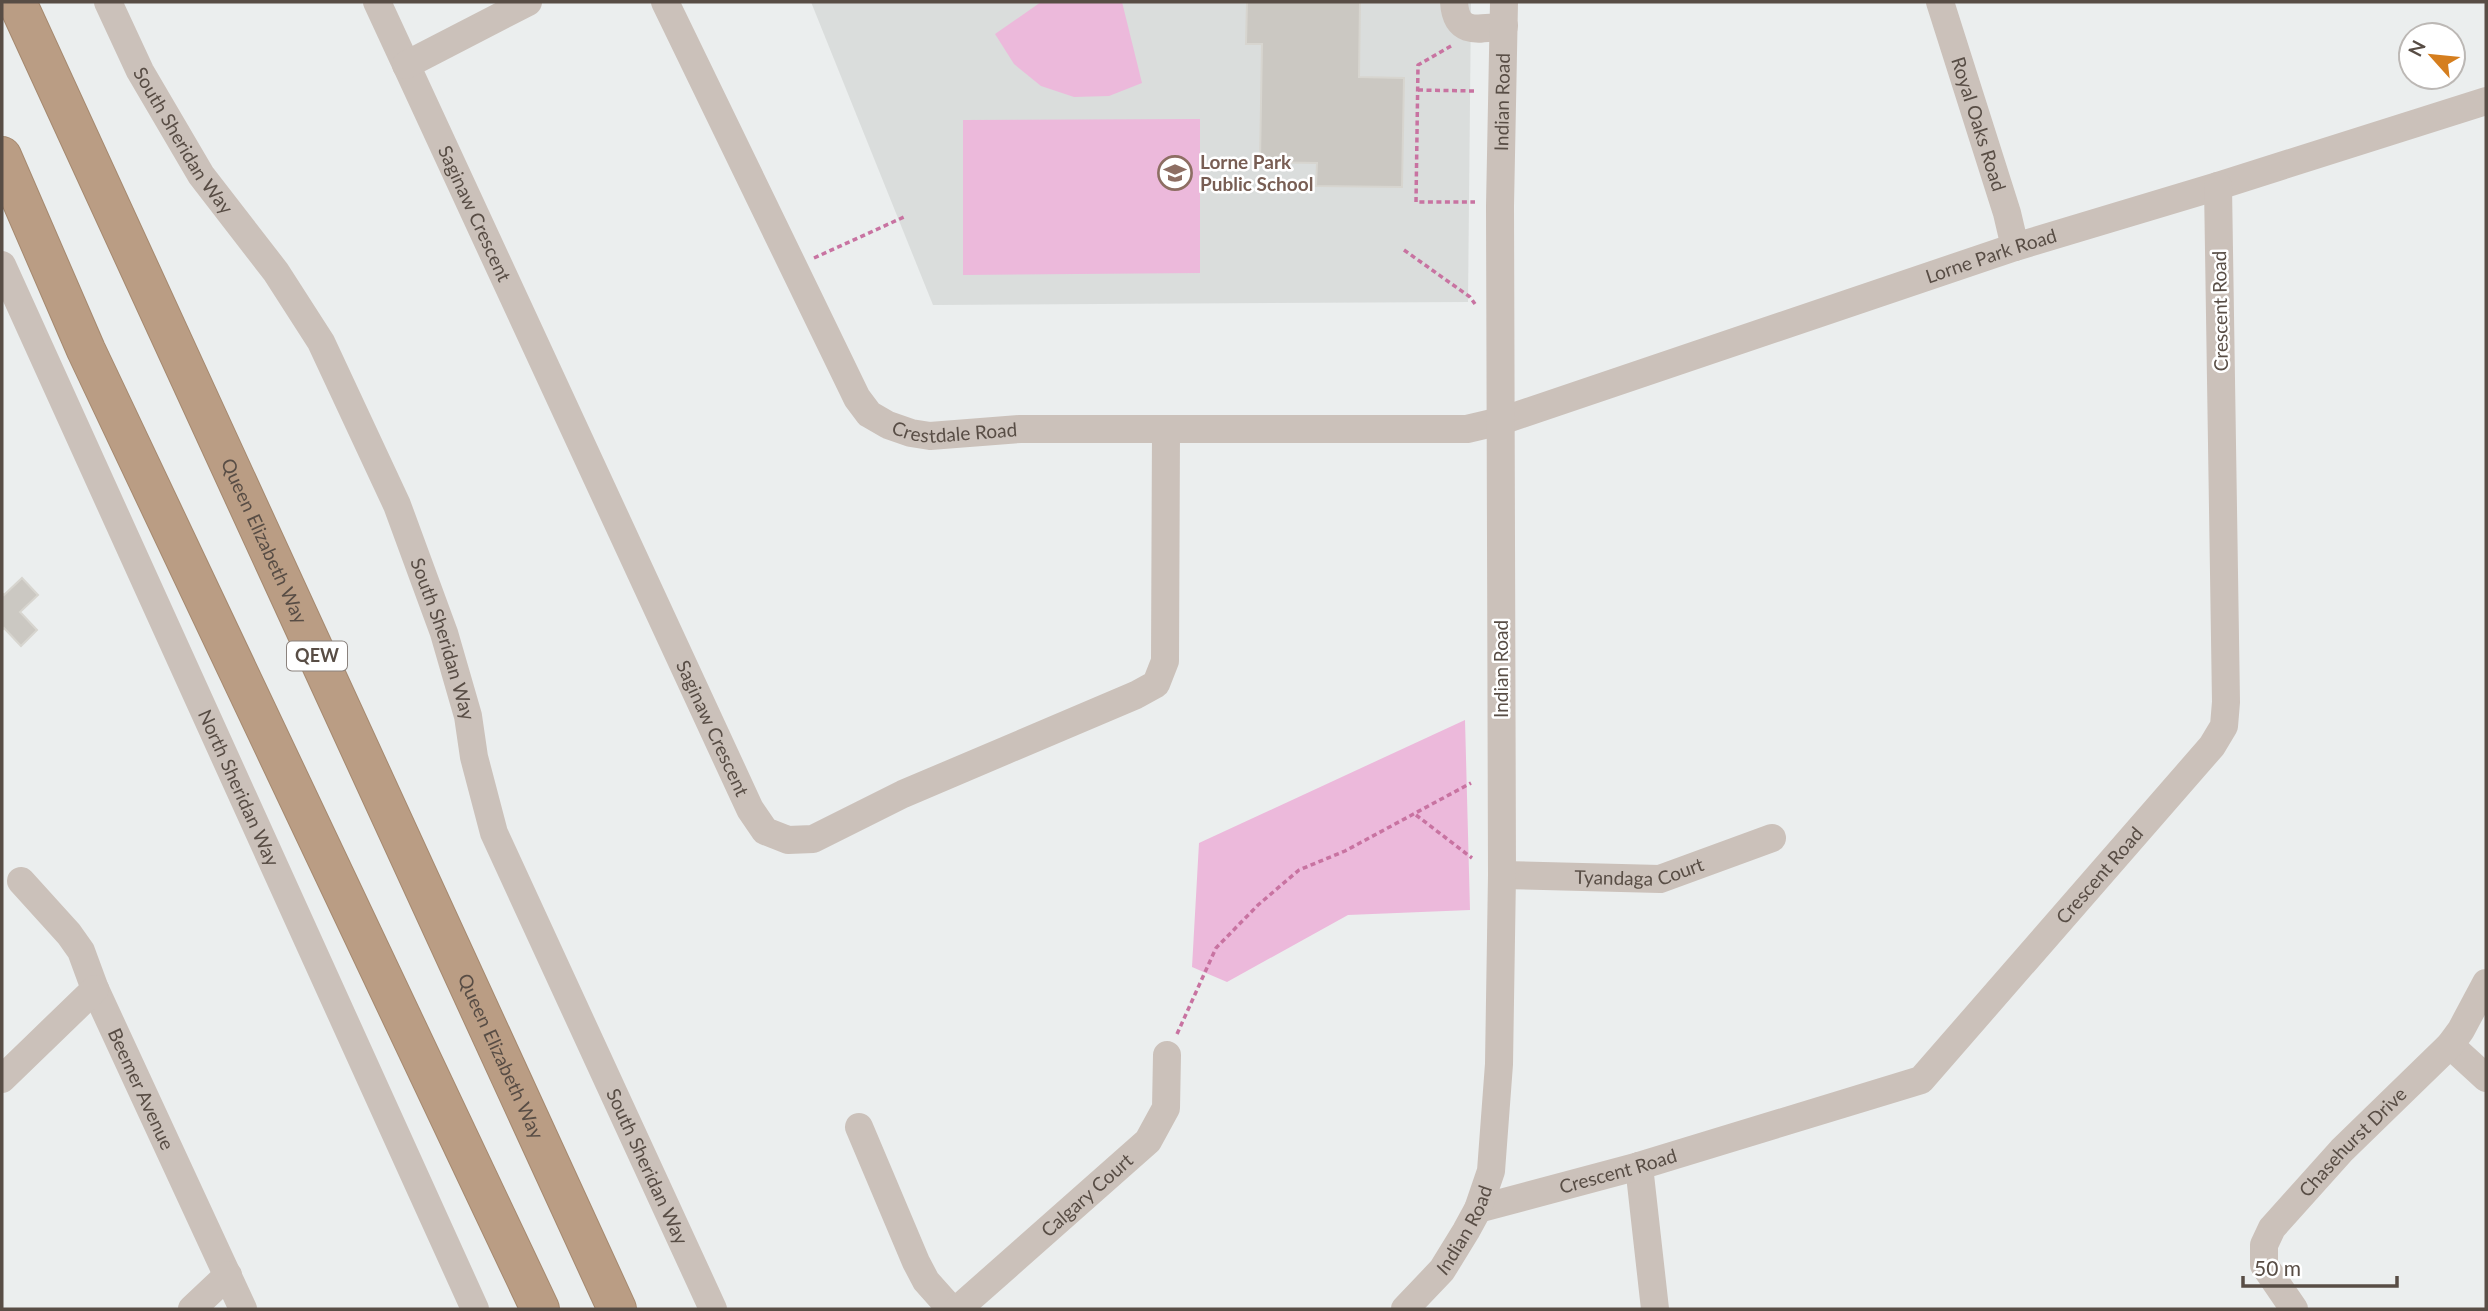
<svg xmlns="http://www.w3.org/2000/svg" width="2488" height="1311" viewBox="0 0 2488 1311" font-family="Lato,sans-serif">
<rect width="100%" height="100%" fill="#ebeeee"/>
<polygon fill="#dadddc" points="811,2 1471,2 1468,302 933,305"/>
<g fill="#ecb9db">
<polygon points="1041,2 1122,2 1142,83 1109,96 1074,97 1041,86 1014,64 995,34"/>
<polygon points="1200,119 1200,273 963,275 963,120"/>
<polygon points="1465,720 1470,910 1348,915 1227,982 1192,967 1199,843"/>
</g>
<g fill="#cbc8c2" stroke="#d7d5cf" stroke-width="2">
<polygon points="1247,2 1360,2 1359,77 1404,78 1402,187 1316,186 1317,163 1260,162 1262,44 1246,44"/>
<polygon points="22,578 38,595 20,612 37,630 21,646 4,628 2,630 2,593 4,595"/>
</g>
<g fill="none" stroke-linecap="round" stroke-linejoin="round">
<g stroke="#a5896f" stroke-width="40">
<g id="highway">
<path id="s12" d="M17,2L617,1309"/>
<polyline points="2,156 86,350 540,1309"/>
</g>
</g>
<g stroke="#c873a1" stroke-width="3.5" stroke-dasharray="5 3.5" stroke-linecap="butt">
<polyline points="1451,46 1418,65 1416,202 1475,202"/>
<polyline points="1418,90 1475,91"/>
<polyline points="1404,250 1470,297 1475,304"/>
<polyline points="814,258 904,217"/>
<polyline points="1416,815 1472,858"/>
<polyline points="1177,1034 1216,948 1258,905 1299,870 1345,851 1471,783"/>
</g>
<g stroke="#cbc1ba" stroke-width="28">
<path id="s1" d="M108,2L140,71L201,175L276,272L321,342L397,505L444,633L468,716L474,757L494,833L713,1309"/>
<path id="s2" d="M377,2L750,809L765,831L788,840L813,839L903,794L1136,695L1156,684L1165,661L1166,430"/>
<path id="s3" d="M665,2L857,398L869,414L888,425L911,433L930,436L1020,429H1467L1501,421L2015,247L2218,186L2486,101"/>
<path d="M1454,2C1456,36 1479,29 1504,26"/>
<path id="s4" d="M1940,2L2007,213L2015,247"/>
<polyline points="406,65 528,2"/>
<path id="s5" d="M2,265L475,1309"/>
<path id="s6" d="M1502,875L1660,879L1772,838"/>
<path id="s7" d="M21,881L69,934L81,951L95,989L243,1309"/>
<polyline points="2450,1045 2486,1078"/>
<polyline points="2,1079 95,989"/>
<polyline points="859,1127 916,1262 926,1281 951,1309"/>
<polyline points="1639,1166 1655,1309"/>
<path id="s8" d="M1478,1209L1639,1166L1921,1080L2212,746L2224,726L2226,702L2218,186"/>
<polyline points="192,1309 228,1275"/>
<path id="s9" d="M958,1309L1148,1141L1166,1108L1167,1055"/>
<path id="s10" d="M1405,1309L1442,1270L1466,1231L1478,1209L1491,1171L1499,1064L1502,875L1500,206L1504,2"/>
<path id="s11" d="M2294,1309L2264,1265V1245L2272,1228L2342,1150L2450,1045L2461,1030L2486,983"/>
</g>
<use href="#highway" stroke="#ba9d84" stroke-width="38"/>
</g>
<defs>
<g id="school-ring" transform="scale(1.75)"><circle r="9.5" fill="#fff" stroke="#8d6e63" stroke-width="1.5"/><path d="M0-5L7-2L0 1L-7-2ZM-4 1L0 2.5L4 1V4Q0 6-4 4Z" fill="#8d6e63"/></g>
</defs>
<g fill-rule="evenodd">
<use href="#school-ring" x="1175" y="173"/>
</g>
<g text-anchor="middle" stroke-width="5" stroke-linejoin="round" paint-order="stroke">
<rect fill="#fff" stroke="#8a827d" stroke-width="2" x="287" y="641.5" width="60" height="29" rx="5"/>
<g font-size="18" font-weight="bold" fill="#584d45">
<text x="317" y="662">QEW</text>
</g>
<g font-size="19" fill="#584d45" stroke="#fff">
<text dy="7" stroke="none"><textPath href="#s10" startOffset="1234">Indian Road</textPath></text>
<text dy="7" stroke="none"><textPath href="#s4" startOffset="128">Royal Oaks Road</textPath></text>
<text dy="7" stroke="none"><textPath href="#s1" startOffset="158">South Sheridan Way</textPath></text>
<text dy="7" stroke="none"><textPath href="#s2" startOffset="233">Saginaw Crescent</textPath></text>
<text dy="7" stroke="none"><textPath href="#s3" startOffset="1615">Lorne Park Road</textPath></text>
<text transform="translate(2220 311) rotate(-91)" y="7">Crescent Road</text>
<text dy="7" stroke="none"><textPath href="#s3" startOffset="550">Crestdale Road</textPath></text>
<text dy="7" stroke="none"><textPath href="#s12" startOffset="593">Queen Elizabeth Way</textPath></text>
<text dy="7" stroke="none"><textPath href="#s1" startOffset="724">South Sheridan Way</textPath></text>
<text transform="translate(1501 669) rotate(-90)" y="7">Indian Road</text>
<text dy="7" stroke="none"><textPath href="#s2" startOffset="800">Saginaw Crescent</textPath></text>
<text dy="7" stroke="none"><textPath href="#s5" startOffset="574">North Sheridan Way</textPath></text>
<text dy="7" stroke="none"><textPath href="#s6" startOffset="138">Tyandaga Court</textPath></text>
<text dy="7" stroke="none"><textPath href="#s8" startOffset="733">Crescent Road</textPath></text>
<text dy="7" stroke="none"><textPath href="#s12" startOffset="1160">Queen Elizabeth Way</textPath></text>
<text dy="7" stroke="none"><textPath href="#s7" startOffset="243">Beemer Avenue</textPath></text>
<text dy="7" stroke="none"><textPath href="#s11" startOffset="210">Chasehurst Drive</textPath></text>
<text dy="7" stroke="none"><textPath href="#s1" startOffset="1292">South Sheridan Way</textPath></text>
<text dy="7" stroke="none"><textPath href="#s8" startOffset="145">Crescent Road</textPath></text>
<text dy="7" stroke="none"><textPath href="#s9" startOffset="172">Calgary Court</textPath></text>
<text dy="7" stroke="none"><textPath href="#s10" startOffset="100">Indian Road</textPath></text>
</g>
<g font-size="19" font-weight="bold" fill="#785e54" stroke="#fff" text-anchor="start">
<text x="1200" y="169">Lorne Park<tspan x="1200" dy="22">Public School</tspan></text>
</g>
</g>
<rect width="2488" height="1311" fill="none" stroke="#584d45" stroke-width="7"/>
<g transform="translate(2432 56) rotate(297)"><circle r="33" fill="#ffffff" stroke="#bcb8b5" stroke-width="2"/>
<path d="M0-5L12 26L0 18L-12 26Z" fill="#d57e1e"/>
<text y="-10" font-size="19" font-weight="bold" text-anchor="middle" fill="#584d45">N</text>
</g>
<path d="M2243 1276v10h154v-10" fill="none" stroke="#584d45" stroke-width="3.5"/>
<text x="2254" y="1276" font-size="21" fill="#584d45" stroke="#ffffff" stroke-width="5" paint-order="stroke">50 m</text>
</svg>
